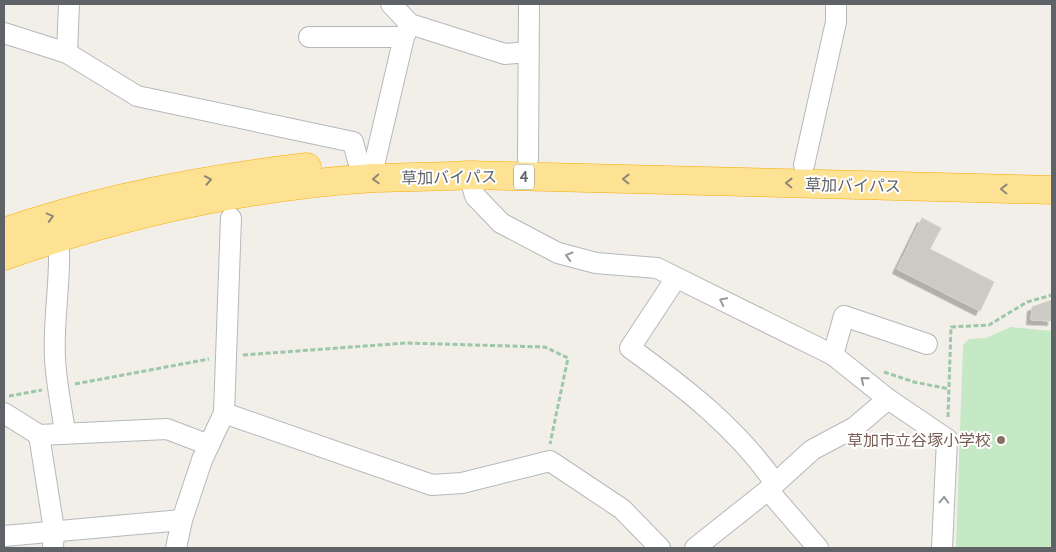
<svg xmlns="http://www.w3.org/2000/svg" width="1056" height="552" viewBox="0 0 1056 552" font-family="'PT Sans','Noto Sans JP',sans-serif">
<defs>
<filter id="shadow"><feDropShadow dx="-4.5" dy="4.5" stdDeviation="0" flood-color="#0004"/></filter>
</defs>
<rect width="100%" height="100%" fill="#f1efe8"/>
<polygon fill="#c5e8c5" points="1011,327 1052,331 1052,548 956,548 963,345 969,339 986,338"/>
<g fill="#cccac5" stroke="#d6d1c6" filter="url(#shadow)">
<polygon points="922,218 941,228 930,249 994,282 980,311 897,269"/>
<polygon points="1052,300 1052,321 1031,320 1032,307"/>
</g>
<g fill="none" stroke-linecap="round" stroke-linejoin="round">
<g stroke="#b5b8bc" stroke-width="22">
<g id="minor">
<polyline points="391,4 410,24 505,54 528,52"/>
<polyline points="4,33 67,53 137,96 353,142 358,161"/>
<polyline points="309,37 404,37"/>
<polyline points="67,53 69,4"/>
<polyline points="528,159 529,4"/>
<polyline points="375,161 404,37 410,24"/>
<polyline points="804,165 836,22 836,4"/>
<polyline points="469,175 475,196 501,223 558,253 596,263 657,268 833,355 888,399 947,439 942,548"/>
<path d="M59,251C60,286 53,322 55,358C56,383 62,409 65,433"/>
<path d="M676,278L630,348C684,387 737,428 775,483"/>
<polyline points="833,355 844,316 927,344"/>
<polyline points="4,413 39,435 167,429 209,445"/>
<polyline points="224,413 432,485 462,483 550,461 622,509 660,548"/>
<polyline points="39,435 54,530 53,548"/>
<polyline points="768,490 818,548"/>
<polyline points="4,536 182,520"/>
<polyline points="176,548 182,520 202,460 224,413 231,218"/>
<polyline points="695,548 768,490 812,450 855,427 888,399"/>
</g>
</g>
<g stroke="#f9ab00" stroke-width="29">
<g id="highway">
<path d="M4,232C102,198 204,179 307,167"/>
<path d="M4,256C123,214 248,186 374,178C405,177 437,177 469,175L1052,190"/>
</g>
</g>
<g stroke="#9cc7a9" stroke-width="3" stroke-dasharray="5 2.5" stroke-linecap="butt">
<polyline points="243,355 406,343 545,347 568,358 550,444"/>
<polyline points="884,372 914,382 949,389"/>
<polyline points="75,384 209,359"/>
<polyline points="9,396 42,390"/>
<polyline points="948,417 951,327 989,325 1027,302 1052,295"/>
</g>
<use href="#minor" stroke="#fff" stroke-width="20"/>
<use href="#highway" stroke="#fde293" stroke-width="28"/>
</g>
<defs><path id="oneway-chevron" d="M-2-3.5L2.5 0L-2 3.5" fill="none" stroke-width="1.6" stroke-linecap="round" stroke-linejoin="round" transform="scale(1.25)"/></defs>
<g stroke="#8e8975">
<use href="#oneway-chevron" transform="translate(376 179) rotate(177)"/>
<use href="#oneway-chevron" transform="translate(626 179) rotate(-179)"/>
<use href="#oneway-chevron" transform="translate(208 180) rotate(-11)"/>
<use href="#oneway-chevron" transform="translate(789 183) rotate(-179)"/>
<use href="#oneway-chevron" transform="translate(1004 189) rotate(-179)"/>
<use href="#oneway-chevron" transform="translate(50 217) rotate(-15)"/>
</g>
<g stroke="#979a9d">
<use href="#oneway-chevron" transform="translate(569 256) rotate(-164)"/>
<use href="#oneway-chevron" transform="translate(723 301) rotate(-153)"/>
<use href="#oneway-chevron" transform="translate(864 380) rotate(-141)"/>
<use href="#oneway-chevron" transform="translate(944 500) rotate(-88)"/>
</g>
<circle fill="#8d6e63" stroke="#fff" stroke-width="2" cx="1001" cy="440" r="5"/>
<g text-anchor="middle" stroke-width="4" stroke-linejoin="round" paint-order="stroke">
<rect fill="#fff" stroke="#8f9295" stroke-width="1" x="514" y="164.5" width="20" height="25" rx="4"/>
<g font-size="15" font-weight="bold" fill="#5f6368">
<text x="524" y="182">4</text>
</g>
<g font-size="16" fill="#5f6368" stroke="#fff">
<text transform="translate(449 177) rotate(-1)" y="6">草加バイパス</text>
<text transform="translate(853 185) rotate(1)" y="6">草加バイパス</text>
</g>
<g font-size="16" fill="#785e54" stroke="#fff" text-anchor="end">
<text x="991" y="446">草加市立谷塚小学校</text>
</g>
</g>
<rect width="1056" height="552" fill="none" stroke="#5f6368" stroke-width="10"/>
</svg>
